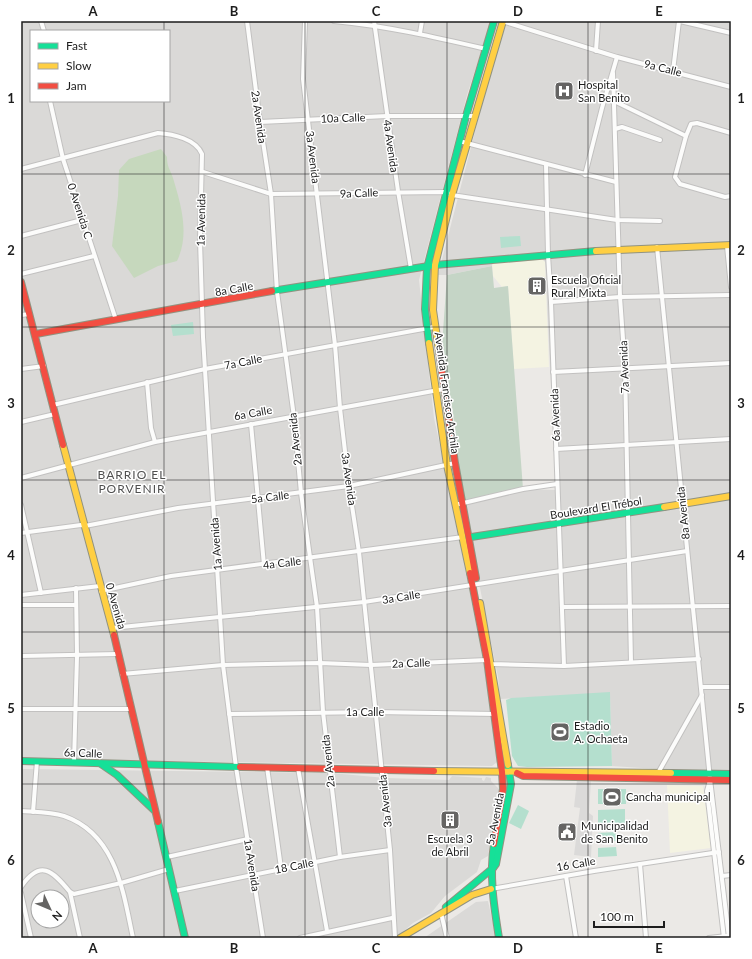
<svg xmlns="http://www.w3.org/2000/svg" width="752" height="959" viewBox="0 0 752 959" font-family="Lato,sans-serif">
<rect width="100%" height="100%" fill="#ebe9e6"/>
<g fill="#dad9d7" fill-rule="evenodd">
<path d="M21,21H491L467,95L419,280L434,418L453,505L491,703L497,762L492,766L21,759ZM31,31H169V101H31Z"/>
<polygon points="508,21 731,21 731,772 703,772 612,766 610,693 500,699 498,677 463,504 523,489 556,490 545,262 540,258 493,263 492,266 447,275 438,275 495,54"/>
<path d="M21,769L331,773L386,778L449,780L452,776L482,778V780L484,781L486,777L491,778V781L499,789L488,856L481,860L477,872L445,896L431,913L413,923L396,938H21ZM38,897H62V921H38Z"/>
<polygon points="488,901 496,938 424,938 476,902"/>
</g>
<g fill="#f4f3e2">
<polygon points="541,258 545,262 549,367 514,369 508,286 502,287 493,276 492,266 493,263"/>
<polygon points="667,785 703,786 711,848 670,853"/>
</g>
<path fill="#c6d8bd" d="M161,149L167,157C167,167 170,169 173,178C181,205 190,234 177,261L158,266L134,278L112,246L118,196L119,170L129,159Z"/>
<polygon fill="#c5d5c6" points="492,266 494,288 508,286 523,489 463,504 454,419 442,346 447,275"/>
<g fill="#b4dfce">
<polygon points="520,236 521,246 501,248 500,237"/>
<polygon points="193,322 194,334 173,336 171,325"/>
<polygon points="610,692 612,766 527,767 518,766 512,756 506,700 511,698"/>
<rect x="598" y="789" width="28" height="15"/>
<polygon points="518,805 529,811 521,829 509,823"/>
<polygon points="625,809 625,823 598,823 598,810"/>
<polygon points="616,832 616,841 598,842 598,833"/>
<polygon points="616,847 617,856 598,857 598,848"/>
</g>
<polygon fill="#dbdad9" points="577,780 591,780 589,813 593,816 591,857 574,855 580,808 574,807"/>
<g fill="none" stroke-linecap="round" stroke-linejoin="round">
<g stroke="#c2c1c0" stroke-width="6">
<g id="street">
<polyline points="41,21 44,31"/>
<polyline points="247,21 260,122 271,194 277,292 294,417 301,493 317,607 323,712 340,857"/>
<polyline points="305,21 303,79 335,345 340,408 349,486 359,552 390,850 395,938"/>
<path d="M334,21C386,26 435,37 486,49"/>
<polyline points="374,21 398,191 411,269"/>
<polyline points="502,21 617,57 731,87"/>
<polyline points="680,21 731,33"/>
<polyline points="420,33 422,21"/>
<polyline points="596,51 598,21"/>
<polyline points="673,71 679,21"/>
<polyline points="613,73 620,297 625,367 631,662"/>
<polyline points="50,101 63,159 116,320"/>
<polyline points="614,101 686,136"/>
<polyline points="260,122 387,116 475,116"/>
<polyline points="615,129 622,127 660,140"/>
<polyline points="731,133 697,123 691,124 686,136 675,177 680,184 725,197 731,196"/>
<polyline points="459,141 616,182"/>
<polyline points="546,164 548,255 551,302 564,666"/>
<path d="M21,169L158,133C173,134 196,139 202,154L200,240L203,337L223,665L236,767L263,938"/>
<polyline points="203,172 271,194 446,192 452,195 617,220 660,221"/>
<polyline points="585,175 602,108 617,57"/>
<polyline points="21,236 82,220"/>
<polyline points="727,246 731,287"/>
<polyline points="657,247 710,779 729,938"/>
<polyline points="21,274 94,256"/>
<polyline points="551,302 620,297 731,295"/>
<polyline points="21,315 30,314"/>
<polyline points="21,369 44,366"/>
<polyline points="553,372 731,363"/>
<polyline points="147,382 151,428 155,442"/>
<polyline points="53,405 205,369 434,327"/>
<polyline points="21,422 55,414"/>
<polyline points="251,424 264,565"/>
<polyline points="556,449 731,439"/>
<polyline points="21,478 155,442 444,389"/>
<polyline points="21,505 41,593"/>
<polyline points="455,505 523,489 557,484"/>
<polyline points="21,533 81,525 85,526 178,508 349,486 455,463"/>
<polyline points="101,591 171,576 463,537"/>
<polyline points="21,595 100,586"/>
<polyline points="21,605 76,605"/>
<polyline points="562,607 731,606"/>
<polyline points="112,628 364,602 687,551"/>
<polyline points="21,656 118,654"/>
<polyline points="122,674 223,665 320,663 371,665 487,660 491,664 564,666 699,659"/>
<polyline points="702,687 731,687"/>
<polyline points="21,709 130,709"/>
<polyline points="229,714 375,712 496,714"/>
<polyline points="74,762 77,656 76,588"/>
<polyline points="267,767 281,868"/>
<polyline points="298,768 327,931"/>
<polyline points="658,773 702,695"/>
<polyline points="710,780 707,791 724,938"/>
<path d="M21,811C34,812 51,812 64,816C116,834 123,891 133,938"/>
<polyline points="33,812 37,761"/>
<polyline points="167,857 248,839"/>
<polyline points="640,864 646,938"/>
<polyline points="566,876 576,938"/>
<polyline points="722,876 731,875"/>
<path d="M21,887C40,859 52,870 70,892L74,894L121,883L169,869"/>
<polyline points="491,889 594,871 719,852"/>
<polyline points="175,891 340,857 390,850"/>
<polyline points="70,892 80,938"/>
<polyline points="21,893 31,938"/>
<polyline points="441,913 447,938"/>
<polyline points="300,938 392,918"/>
<polyline points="709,938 727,936"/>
</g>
</g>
<g stroke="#919380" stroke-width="8">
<g id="fast">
<polyline points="272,291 435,265 596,251"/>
<polyline points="429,343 425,309 427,268 466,116 494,21"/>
<polyline points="465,538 664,507"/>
<polyline points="21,761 240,767"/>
<polyline points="101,764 117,775 154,810"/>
<polyline points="671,773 731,774"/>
<polyline points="158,822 185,938"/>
<path d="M494,844C489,875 494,907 499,938"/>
<polyline points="493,868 496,864 511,784 508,765"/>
<polyline points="446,907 493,868"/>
</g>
</g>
<g stroke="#919380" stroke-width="8">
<g id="slow">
<polyline points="596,251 731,245"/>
<polyline points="429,343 447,465 470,573"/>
<polyline points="439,351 433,310 435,265 452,195 503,21"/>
<polyline points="63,445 114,635"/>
<polyline points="664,507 731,496"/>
<polyline points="480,603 508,765"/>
<polyline points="434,771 671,773"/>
<polyline points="400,938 472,895 491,889"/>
</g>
</g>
<g stroke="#919380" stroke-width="8">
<g id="jam">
<polyline points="21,282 63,445"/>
<polyline points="36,334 272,291"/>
<polyline points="439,351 455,463 476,578"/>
<polyline points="470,573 487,660 502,772 503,789 494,844"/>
<polyline points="114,635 158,822"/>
<polyline points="240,767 434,771"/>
<polyline points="517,773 523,776 731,780"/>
</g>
</g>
<use href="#street" stroke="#fcfcfb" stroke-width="4"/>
<use href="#fast" stroke="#16e098" stroke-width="6"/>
<use href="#slow" stroke="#ffcf43" stroke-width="6"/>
<use href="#jam" stroke="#f24e42" stroke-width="6"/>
</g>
<path fill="none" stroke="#1d1d1d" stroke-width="1" stroke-opacity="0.55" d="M164,21V31M305,21V938M447,21V938M588,21V938M164,101V938M21,174H731M21,327H731M21,480H731M21,632H731M21,784H731"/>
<defs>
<g id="hospital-square" transform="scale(1)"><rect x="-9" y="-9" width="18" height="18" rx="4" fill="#656463" stroke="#fff"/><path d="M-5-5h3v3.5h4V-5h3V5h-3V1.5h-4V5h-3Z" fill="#fff"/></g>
<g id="building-square" transform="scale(1)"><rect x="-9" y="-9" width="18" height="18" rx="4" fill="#656463" stroke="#fff"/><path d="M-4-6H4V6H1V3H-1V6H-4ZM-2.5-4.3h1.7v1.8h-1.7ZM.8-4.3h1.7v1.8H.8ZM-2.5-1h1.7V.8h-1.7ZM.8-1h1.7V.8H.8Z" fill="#fff"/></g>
<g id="stadium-square" transform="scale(1)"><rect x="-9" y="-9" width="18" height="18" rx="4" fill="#656463" stroke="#fff"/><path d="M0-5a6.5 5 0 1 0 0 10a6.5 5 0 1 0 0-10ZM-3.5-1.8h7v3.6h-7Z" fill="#fff"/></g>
<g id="civic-square" transform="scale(1)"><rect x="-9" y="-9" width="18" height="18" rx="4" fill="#656463" stroke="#fff"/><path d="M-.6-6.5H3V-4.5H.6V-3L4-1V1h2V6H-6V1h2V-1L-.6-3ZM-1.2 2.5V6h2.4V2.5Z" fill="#fff"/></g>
</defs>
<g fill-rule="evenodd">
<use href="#hospital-square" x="564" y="91"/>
<use href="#building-square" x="537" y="286"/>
<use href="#stadium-square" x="560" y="732"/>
<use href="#stadium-square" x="612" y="797"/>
<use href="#building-square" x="450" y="820"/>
<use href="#civic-square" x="567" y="832"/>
</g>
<g text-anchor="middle" stroke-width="3" stroke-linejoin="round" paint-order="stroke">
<g font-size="11" fill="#1d1d1d" stroke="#fff">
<text transform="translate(663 68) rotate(14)" y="4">9a Calle</text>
<text transform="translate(259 117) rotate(82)" y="4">2a Avenida</text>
<text transform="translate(343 118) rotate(-2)" y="4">10a Calle</text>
<text transform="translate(391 146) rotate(82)" y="4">4a Avenida</text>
<text transform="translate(313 157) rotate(83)" y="4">3a Avenida</text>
<text transform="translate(359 193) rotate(-2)" y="4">9a Calle</text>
<text transform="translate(80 211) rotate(72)" y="4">0 Avenida C</text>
<text transform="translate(201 220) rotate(-89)" y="4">1a Avenida</text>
<text transform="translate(234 289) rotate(-10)" y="4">8a Calle</text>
<text transform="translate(243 362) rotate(-11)" y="4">7a Calle</text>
<text transform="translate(624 367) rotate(-92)" y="4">7a Avenida</text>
<text transform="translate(447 393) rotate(82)" y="4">Avenida Francisco Archila</text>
<text transform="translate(253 413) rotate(-10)" y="4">6a Calle</text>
<text transform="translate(555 415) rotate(-92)" y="4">6a Avenida</text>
<text transform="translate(295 439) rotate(-96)" y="4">2a Avenida</text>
<text transform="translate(349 479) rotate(82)" y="4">3a Avenida</text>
<text transform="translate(270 497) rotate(-7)" y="4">5a Calle</text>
<text transform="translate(596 508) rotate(-9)" y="4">Boulevard El Trébol</text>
<text transform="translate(683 513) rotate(-96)" y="4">8a Avenida</text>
<text transform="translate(216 544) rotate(-94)" y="4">1a Avenida</text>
<text transform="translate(282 563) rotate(-7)" y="4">4a Calle</text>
<text transform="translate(401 597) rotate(-9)" y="4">3a Calle</text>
<text transform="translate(116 606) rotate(74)" y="4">0 Avenida</text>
<text transform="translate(411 663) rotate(-2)" y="4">2a Calle</text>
<text x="365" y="716">1a Calle</text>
<text transform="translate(83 753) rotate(2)" y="4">6a Calle</text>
<text transform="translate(328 761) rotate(-96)" y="4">2a Avenida</text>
<text transform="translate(385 801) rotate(-96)" y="4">3a Avenida</text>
<text transform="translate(495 819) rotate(-79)" y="4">5a Avenida</text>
<text transform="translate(576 864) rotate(-10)" y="4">16 Calle</text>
<text transform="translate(252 865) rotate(81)" y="4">1a Avenida</text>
<text transform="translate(294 866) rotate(-11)" y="4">18 Calle</text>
</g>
<g font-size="11" fill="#1d1d1d" stroke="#fff" text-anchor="start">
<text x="578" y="89">Hospital<tspan x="578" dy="13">San Benito</tspan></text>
<text x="551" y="284">Escuela Oficial<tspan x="551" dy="13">Rural Mixta</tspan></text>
<text x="574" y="730">Estadio<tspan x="574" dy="13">A. Ochaeta</tspan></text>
<text x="626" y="801">Cancha municipal</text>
<text x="581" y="830">Municipalidad<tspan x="581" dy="13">de San Benito</tspan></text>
<text x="450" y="843" text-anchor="middle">Escuela 3<tspan x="450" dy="13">de Abril</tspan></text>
</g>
<g font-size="12" letter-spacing="1" fill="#505050" stroke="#fff">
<text x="132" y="479">BARRIO EL<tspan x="132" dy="14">PORVENIR</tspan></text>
</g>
</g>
<rect width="752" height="959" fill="none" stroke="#ffffff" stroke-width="44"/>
<rect x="30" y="30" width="140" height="72" fill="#ffffff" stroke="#a5a5a5"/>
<rect x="38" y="43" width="20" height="6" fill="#16e098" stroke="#a5a5a5"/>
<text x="66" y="50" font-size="12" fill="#1d1d1d">Fast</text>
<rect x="38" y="63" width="20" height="6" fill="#ffcf43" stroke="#a5a5a5"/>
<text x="66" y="70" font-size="12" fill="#1d1d1d">Slow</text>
<rect x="38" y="83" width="20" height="6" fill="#f24e42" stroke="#a5a5a5"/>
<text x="66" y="90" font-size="12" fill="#1d1d1d">Jam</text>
<g transform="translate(50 909) rotate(134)"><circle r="19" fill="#ffffff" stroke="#a5a5a5"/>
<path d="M0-3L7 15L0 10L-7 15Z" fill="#656463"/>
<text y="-6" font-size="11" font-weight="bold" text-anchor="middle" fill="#1d1d1d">N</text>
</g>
<path d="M594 921v6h70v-6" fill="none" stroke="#1d1d1d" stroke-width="2"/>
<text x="600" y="921" font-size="12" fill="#1d1d1d" stroke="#ffffff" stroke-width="3" paint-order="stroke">100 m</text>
<rect x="22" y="22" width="708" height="915" fill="none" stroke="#1d1d1d" stroke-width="1.5"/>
<g font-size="13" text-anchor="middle" font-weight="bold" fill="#1d1d1d">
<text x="93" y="16">A</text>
<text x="234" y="16">B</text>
<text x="376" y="16">C</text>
<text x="518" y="16">D</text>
<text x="659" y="16">E</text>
<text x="11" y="103">1</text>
<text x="741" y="103">1</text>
<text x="11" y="255">2</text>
<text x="741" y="255">2</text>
<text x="11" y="408">3</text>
<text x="741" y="408">3</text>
<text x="11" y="560">4</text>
<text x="741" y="560">4</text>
<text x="11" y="713">5</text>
<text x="741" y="713">5</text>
<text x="11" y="865">6</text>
<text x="741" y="865">6</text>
<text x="93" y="953">A</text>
<text x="234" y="953">B</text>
<text x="376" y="953">C</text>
<text x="518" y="953">D</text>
<text x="659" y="953">E</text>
</g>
</svg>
